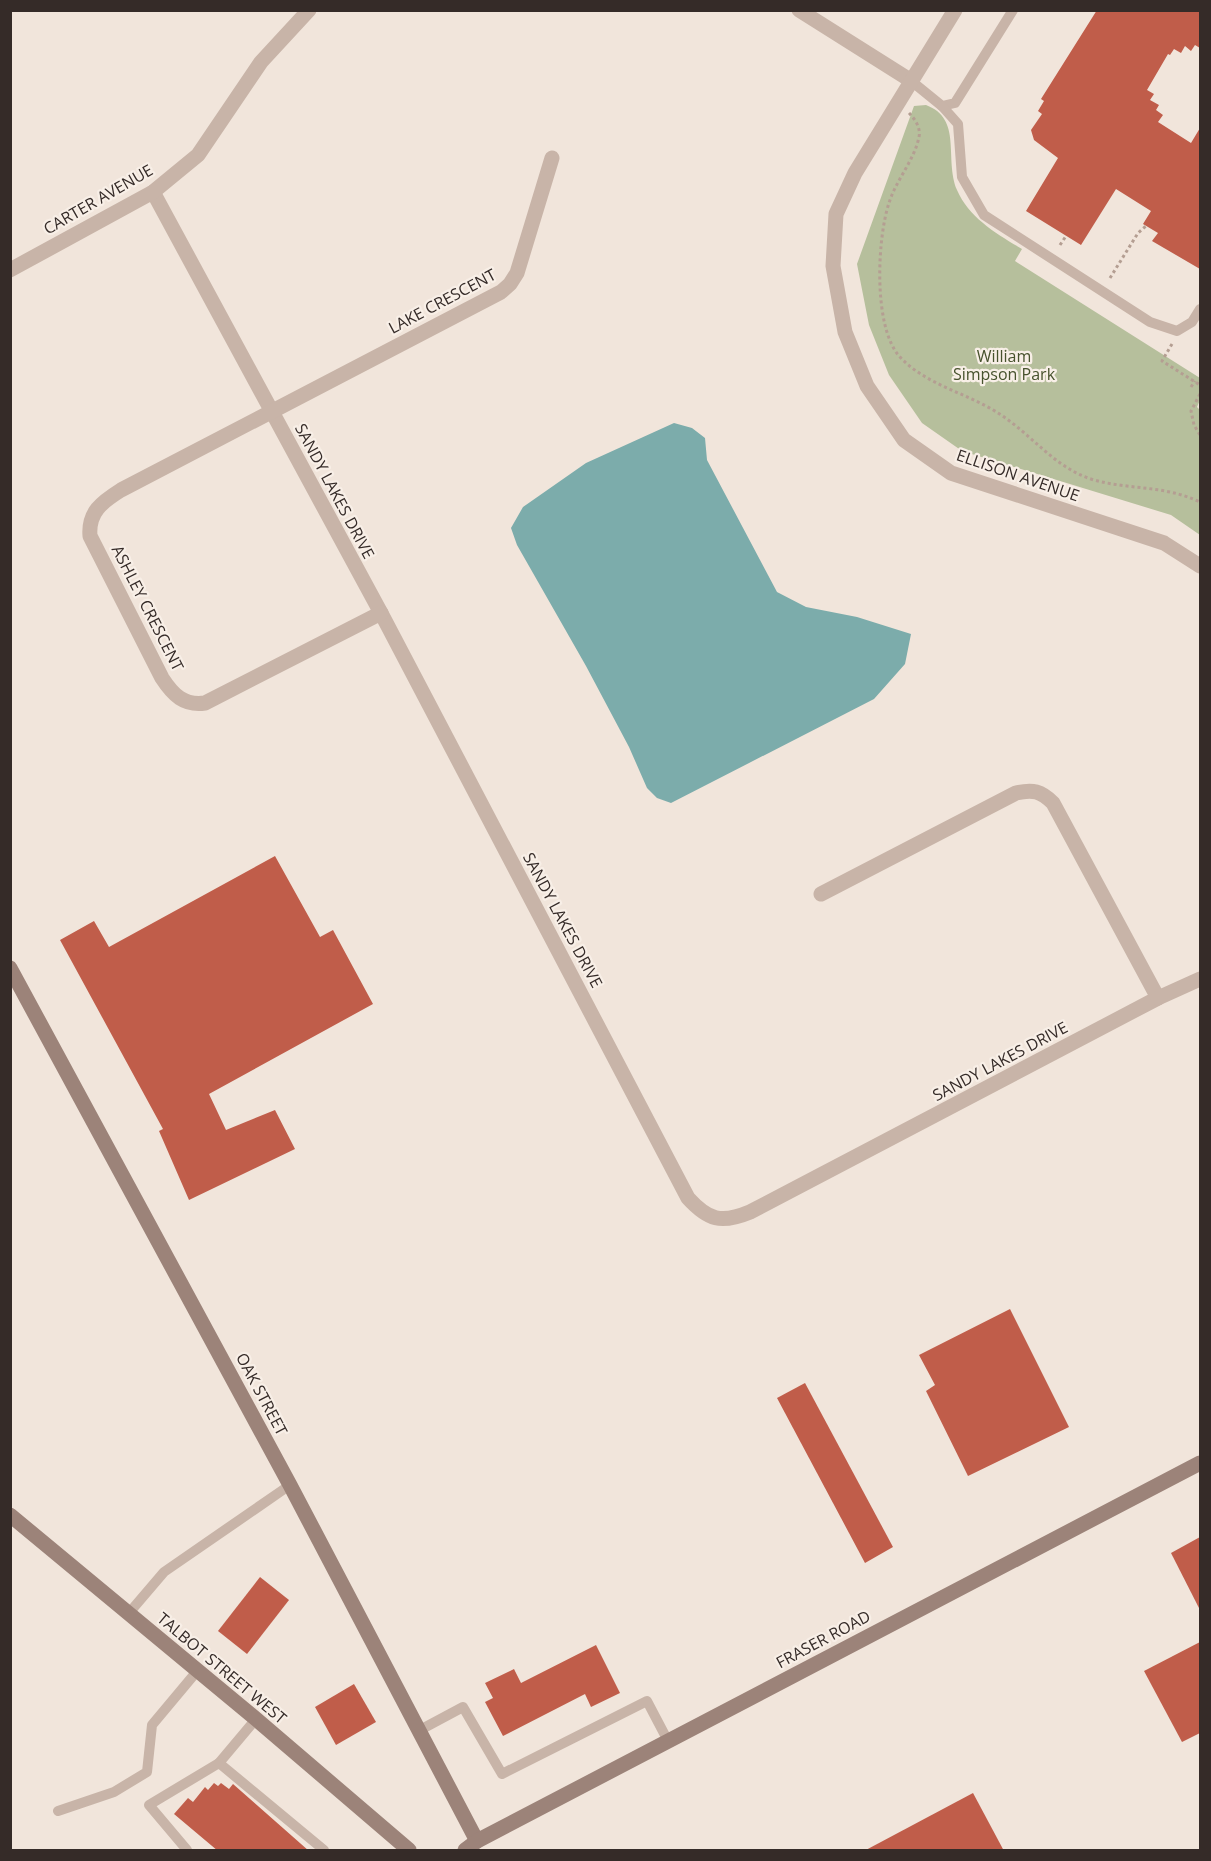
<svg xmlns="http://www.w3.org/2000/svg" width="1211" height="1861" viewBox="0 0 1211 1861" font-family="'Open Sans',sans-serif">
<rect width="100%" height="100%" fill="#f1e5db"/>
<path fill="#b6bf9c" d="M926,105C963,119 944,158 957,190C969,218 997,234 1022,249L1015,261L1200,378V400L1197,407L1200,410V535L1171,515L962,451L922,423L889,375L869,325L857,264L914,106Z"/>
<polygon fill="#7cacab" points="674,423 692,428 705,438 707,460 777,592 806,607 857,617 911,634 905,664 874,699 671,803 657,798 647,788 629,747 586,666 517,545 511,528 523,507 586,463"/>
<g fill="#c05d4a">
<polygon points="1097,10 1200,10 1200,48 1195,45 1191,51 1185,46 1181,53 1174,49 1170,55 1168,54 1147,90 1154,94 1150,100 1159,105 1156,110 1163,115 1158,122 1191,143 1200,128 1200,269 1152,241 1158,233 1143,224 1151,211 1116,189 1081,245 1026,211 1058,158 1034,140 1031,130 1042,114 1038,111 1044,101 1041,99"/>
<polygon points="275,856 320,937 333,930 373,1004 209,1094 226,1130 275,1110 295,1149 189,1200 159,1131 163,1129 60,940 94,921 109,947"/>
<polygon points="1010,1309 1069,1427 968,1476 926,1391 935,1385 919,1355"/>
<polygon points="805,1383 893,1547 865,1563 777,1398"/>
<polygon points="1200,1537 1200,1610 1171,1553"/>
<polygon points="260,1577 289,1600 247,1654 218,1631"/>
<polygon points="1200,1642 1200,1733 1182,1742 1144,1671"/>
<polygon points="596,1645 620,1693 591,1707 585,1694 503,1736 485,1702 493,1698 485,1683 514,1669 521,1683"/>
<polygon points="354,1684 376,1722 336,1745 315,1707"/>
<polygon points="214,1783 218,1786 221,1783 229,1789 233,1784 309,1851 218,1851 174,1814 188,1798 193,1802 205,1787 208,1790"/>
<polygon points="973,1793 1004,1851 864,1851"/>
</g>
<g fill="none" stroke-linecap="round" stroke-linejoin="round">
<g stroke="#b49e92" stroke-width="3" stroke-dasharray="3 3" stroke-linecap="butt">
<path d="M909,113C915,119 921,128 919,137C914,161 896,180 889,203C877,239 873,328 900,357C926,385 967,393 998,413C1033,435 1054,468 1094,480C1131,490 1164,485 1200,502"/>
<polyline points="1060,245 1066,236"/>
<polyline points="1110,278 1138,233 1146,226"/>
<polyline points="1172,344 1162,361 1200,385"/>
<polyline points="1191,387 1195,381"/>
<polyline points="1200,394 1191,411 1194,425 1200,435"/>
</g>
<g stroke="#c8b4a8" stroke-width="10">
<polyline points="910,80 942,106 955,103 1013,10"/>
<polyline points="942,106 958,124 962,177 984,215 1150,322 1177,331 1192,322 1200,309"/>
<polyline points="129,1613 164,1572 290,1485"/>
<polyline points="420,1730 463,1707 502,1774 647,1701 668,1741"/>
<polyline points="219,1763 256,1719"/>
<polyline points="58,1811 114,1792 147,1772 152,1725 198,1670"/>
<polyline points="187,1850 149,1805 219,1763 324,1850"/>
</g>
<g stroke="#c8b4a8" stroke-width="15">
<polyline points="799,10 910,80"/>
<polyline points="955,10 855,173 836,214 833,266 845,332 867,386 904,440 951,473 1164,543 1200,566"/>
<path d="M153,192L381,613L688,1198C708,1220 721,1224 750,1212L1158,998L1053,803C1041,791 1033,789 1016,793L821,894"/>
<polyline points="10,270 153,192 198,155 261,62 309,10"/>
<path d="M381,613L205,703C184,706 173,695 162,678L90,536C88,512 102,502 121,490L501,292L510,284L517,273L552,158"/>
<polyline points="1158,998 1200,979"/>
</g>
<g stroke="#9c8379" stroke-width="15">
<polyline points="10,968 290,1485 477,1841"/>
<polyline points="10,1515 256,1719 409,1850"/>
<polyline points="465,1850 477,1841 1200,1463"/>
</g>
</g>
<g text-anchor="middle" stroke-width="4.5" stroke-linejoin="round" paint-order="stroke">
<g font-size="16" fill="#352b28" stroke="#f8efe7">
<text transform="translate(98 199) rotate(-30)" y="6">CARTER AVENUE</text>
<text transform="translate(442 301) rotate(-28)" y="6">LAKE CRESCENT</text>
<text transform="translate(1018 475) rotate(19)" y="6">ELLISON AVENUE</text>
<text transform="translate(335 491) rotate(62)" y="6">SANDY LAKES DRIVE</text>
<text transform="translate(148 608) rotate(63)" y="6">ASHLEY CRESCENT</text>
<text transform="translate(563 920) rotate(62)" y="6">SANDY LAKES DRIVE</text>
<text transform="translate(1000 1061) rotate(-28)" y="6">SANDY LAKES DRIVE</text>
<text transform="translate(262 1394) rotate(62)" y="6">OAK STREET</text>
<text transform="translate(823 1639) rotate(-28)" y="6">FRASER ROAD</text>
<text transform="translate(222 1668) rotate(40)" y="6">TALBOT STREET WEST</text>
</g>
<g font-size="16" fill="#47522d" stroke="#f8efe7">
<text x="1004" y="362">William<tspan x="1004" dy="18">Simpson Park</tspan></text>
</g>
</g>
<rect width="1211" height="1861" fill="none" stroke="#352b28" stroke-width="24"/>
</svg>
